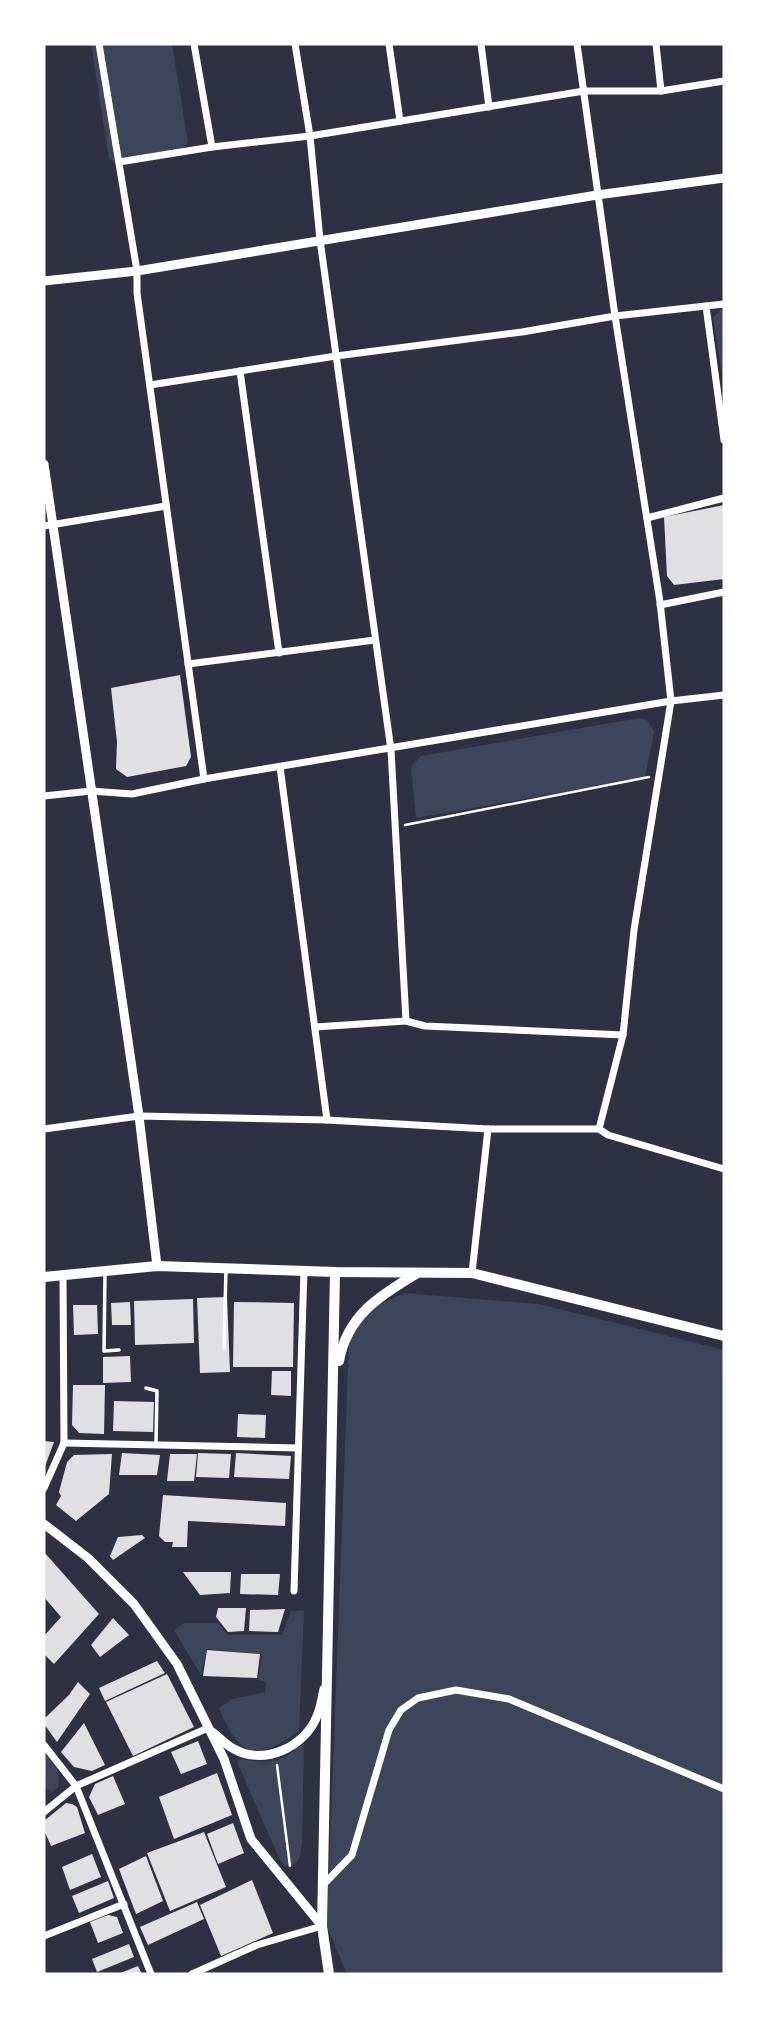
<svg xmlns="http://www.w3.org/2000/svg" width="768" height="2018" viewBox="0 0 768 2018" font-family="Cabin,sans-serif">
<rect width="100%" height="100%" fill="#2d3142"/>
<g fill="#3c4559">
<polygon points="91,44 172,44 188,142 181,152 117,164 109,158"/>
<polygon points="722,308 724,308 724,387 713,318"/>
<polygon points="639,718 647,720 654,732 645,778 416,818 411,767 421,756"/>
<polygon points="404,1293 539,1304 724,1350 724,1974 347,1974 327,1927 349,1341 368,1310"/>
<path d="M304,1610L299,1731C256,1763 239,1757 219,1708L232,1699L265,1692L266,1682L258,1680L262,1654L207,1649L201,1675L174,1630L184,1623H218L228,1635H282L291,1611Z"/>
<path d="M304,1743L302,1844L299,1859L294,1865L285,1866L280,1860L237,1762L239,1759C271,1764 278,1764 304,1743Z"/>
<path d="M44,1751C55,1766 61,1768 58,1787L52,1792L44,1787Z"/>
</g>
<g fill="#e0e0e3">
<polygon points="724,505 724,579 674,585 667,576 664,517"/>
<polygon points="180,675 191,757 186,766 127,777 116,769 117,742 111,688"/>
<polygon points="227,1297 230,1372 200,1373 197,1298"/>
<polygon points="193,1299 194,1343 135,1345 134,1301"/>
<polygon points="130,1302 131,1325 112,1325 111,1303"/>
<polygon points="234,1302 294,1303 293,1367 233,1367"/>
<polygon points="73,1305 97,1305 98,1334 74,1335"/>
<polygon points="130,1356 131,1382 103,1383 103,1357"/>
<polygon points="272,1371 291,1371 291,1396 271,1395"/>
<polygon points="73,1385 105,1385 104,1434 79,1433 72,1425"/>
<polygon points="114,1401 154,1402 153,1432 113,1431"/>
<polygon points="238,1414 266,1415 265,1438 237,1437"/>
<polygon points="44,1441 54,1442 44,1469"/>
<polygon points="122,1453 160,1455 157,1475 119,1475"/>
<polygon points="198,1453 231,1454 229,1478 196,1477"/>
<polygon points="236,1453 291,1456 289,1479 234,1477"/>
<polygon points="112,1454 109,1494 76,1521 56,1505 61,1496 59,1492 67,1462 74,1455"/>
<polygon points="170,1454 197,1454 194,1481 167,1481"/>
<polygon points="163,1495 286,1503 285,1526 188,1521 187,1547 172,1547 173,1542 165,1542 159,1536"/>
<polygon points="142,1535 145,1538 113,1560 110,1556 118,1537"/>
<polygon points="44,1552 99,1614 54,1664 44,1654 44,1636 61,1617 44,1597"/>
<polygon points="183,1572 231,1572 230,1593 200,1595"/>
<polygon points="241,1574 280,1574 278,1595 240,1594"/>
<polygon points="218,1608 246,1608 244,1631 228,1632 216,1617"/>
<polygon points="285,1609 278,1632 249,1631 250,1610"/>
<polygon points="113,1618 129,1635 100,1657 91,1645"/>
<polygon points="207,1650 260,1654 257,1678 203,1676"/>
<polygon points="157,1661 165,1673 105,1701 99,1688"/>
<polygon points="167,1674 194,1727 133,1756 106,1702"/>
<polygon points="78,1682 90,1694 57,1742 44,1724 44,1719 69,1695"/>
<polygon points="84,1723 105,1765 92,1771 74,1767 61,1752"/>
<polygon points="198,1741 207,1764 181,1774 171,1752"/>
<polygon points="217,1773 232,1815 174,1839 159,1797"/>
<polygon points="113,1776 125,1804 98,1815 89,1797 95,1784"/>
<polygon points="66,1803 72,1804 77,1807 85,1833 51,1846 44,1830 44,1821"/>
<polygon points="233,1823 244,1853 218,1864 207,1834"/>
<polygon points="204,1832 226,1887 170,1911 147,1853"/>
<polygon points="92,1854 101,1877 70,1890 62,1867"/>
<polygon points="146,1856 163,1901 136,1914 119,1869"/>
<polygon points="252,1880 273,1933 221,1956 200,1905"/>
<polygon points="108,1881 114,1898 79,1913 72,1896"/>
<polygon points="197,1902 204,1919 148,1945 140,1927"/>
<polygon points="108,1915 117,1917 123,1933 98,1943 90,1922"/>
<polygon points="129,1944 134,1957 97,1972 92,1959"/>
<polygon points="138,1966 142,1974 118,1974"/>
</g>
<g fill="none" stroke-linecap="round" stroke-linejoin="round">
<g stroke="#fff" stroke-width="2.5">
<polyline points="405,825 649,777"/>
<polyline points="277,1765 290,1866"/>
</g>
<g stroke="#fff" stroke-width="3.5">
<polyline points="105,1274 104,1351 119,1350"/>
<polyline points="224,1348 226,1269"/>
<polyline points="146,1388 157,1391 156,1443"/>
</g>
<g stroke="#fff" stroke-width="7">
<polyline points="99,44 137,271 137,293 204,779"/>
<polyline points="194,44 212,147"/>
<polyline points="295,44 310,136 320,240 391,750 406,1021 425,1026 623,1035"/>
<polyline points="389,44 400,121"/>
<polyline points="481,44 489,107"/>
<polyline points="577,44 615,316 660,602 671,701 634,930 623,1035 599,1129"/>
<polyline points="656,44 661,91"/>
<polyline points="119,162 212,147 310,136 584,91 661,91 724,81"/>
<polyline points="706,306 724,440"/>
<polyline points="240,371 279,653"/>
<polyline points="150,385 336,356 522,332 615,316 724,304"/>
<polyline points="647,518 724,498"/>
<polyline points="44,526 166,506"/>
<polyline points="660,605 724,592"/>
<polyline points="188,664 375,640"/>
<polyline points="280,767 327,1120"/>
<polyline points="44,796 91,791 132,794 204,779 671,701 724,695"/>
<polyline points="315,1027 406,1021"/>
<polyline points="44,1129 139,1116 327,1120 488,1129 599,1129 608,1135 724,1169"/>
<polyline points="472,1273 488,1129"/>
<polyline points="64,1443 298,1448"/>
<polyline points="44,1488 64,1443 63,1276"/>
<polyline points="294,1591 304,1270"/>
<polyline points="44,1745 76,1786 151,1974"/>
<polyline points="44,1812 76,1786 208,1728"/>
<polyline points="323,1885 352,1855 389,1730 401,1710 418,1698 456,1690 509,1699 724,1789"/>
<polyline points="44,1936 124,1904"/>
<polyline points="192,1974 257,1945 322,1926"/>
</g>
<g stroke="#fff" stroke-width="9">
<polyline points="44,281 137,271 597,195 724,178"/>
<polyline points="44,464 139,1116 157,1266"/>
<polyline points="44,1524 88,1558 134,1604 177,1664 224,1759 251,1839 322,1926"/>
<path d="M212,1732C219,1737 226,1745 234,1749C264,1766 305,1747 317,1716C321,1708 322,1697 324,1689"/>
</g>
<g stroke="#fff" stroke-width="10">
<polyline points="44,1277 157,1266 335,1272 472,1273 724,1336"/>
<path d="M339,1361C347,1316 379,1296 416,1274"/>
<polyline points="329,1974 322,1926 335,1272"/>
</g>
</g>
<rect width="768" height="2018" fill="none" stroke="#ffffff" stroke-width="91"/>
</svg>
